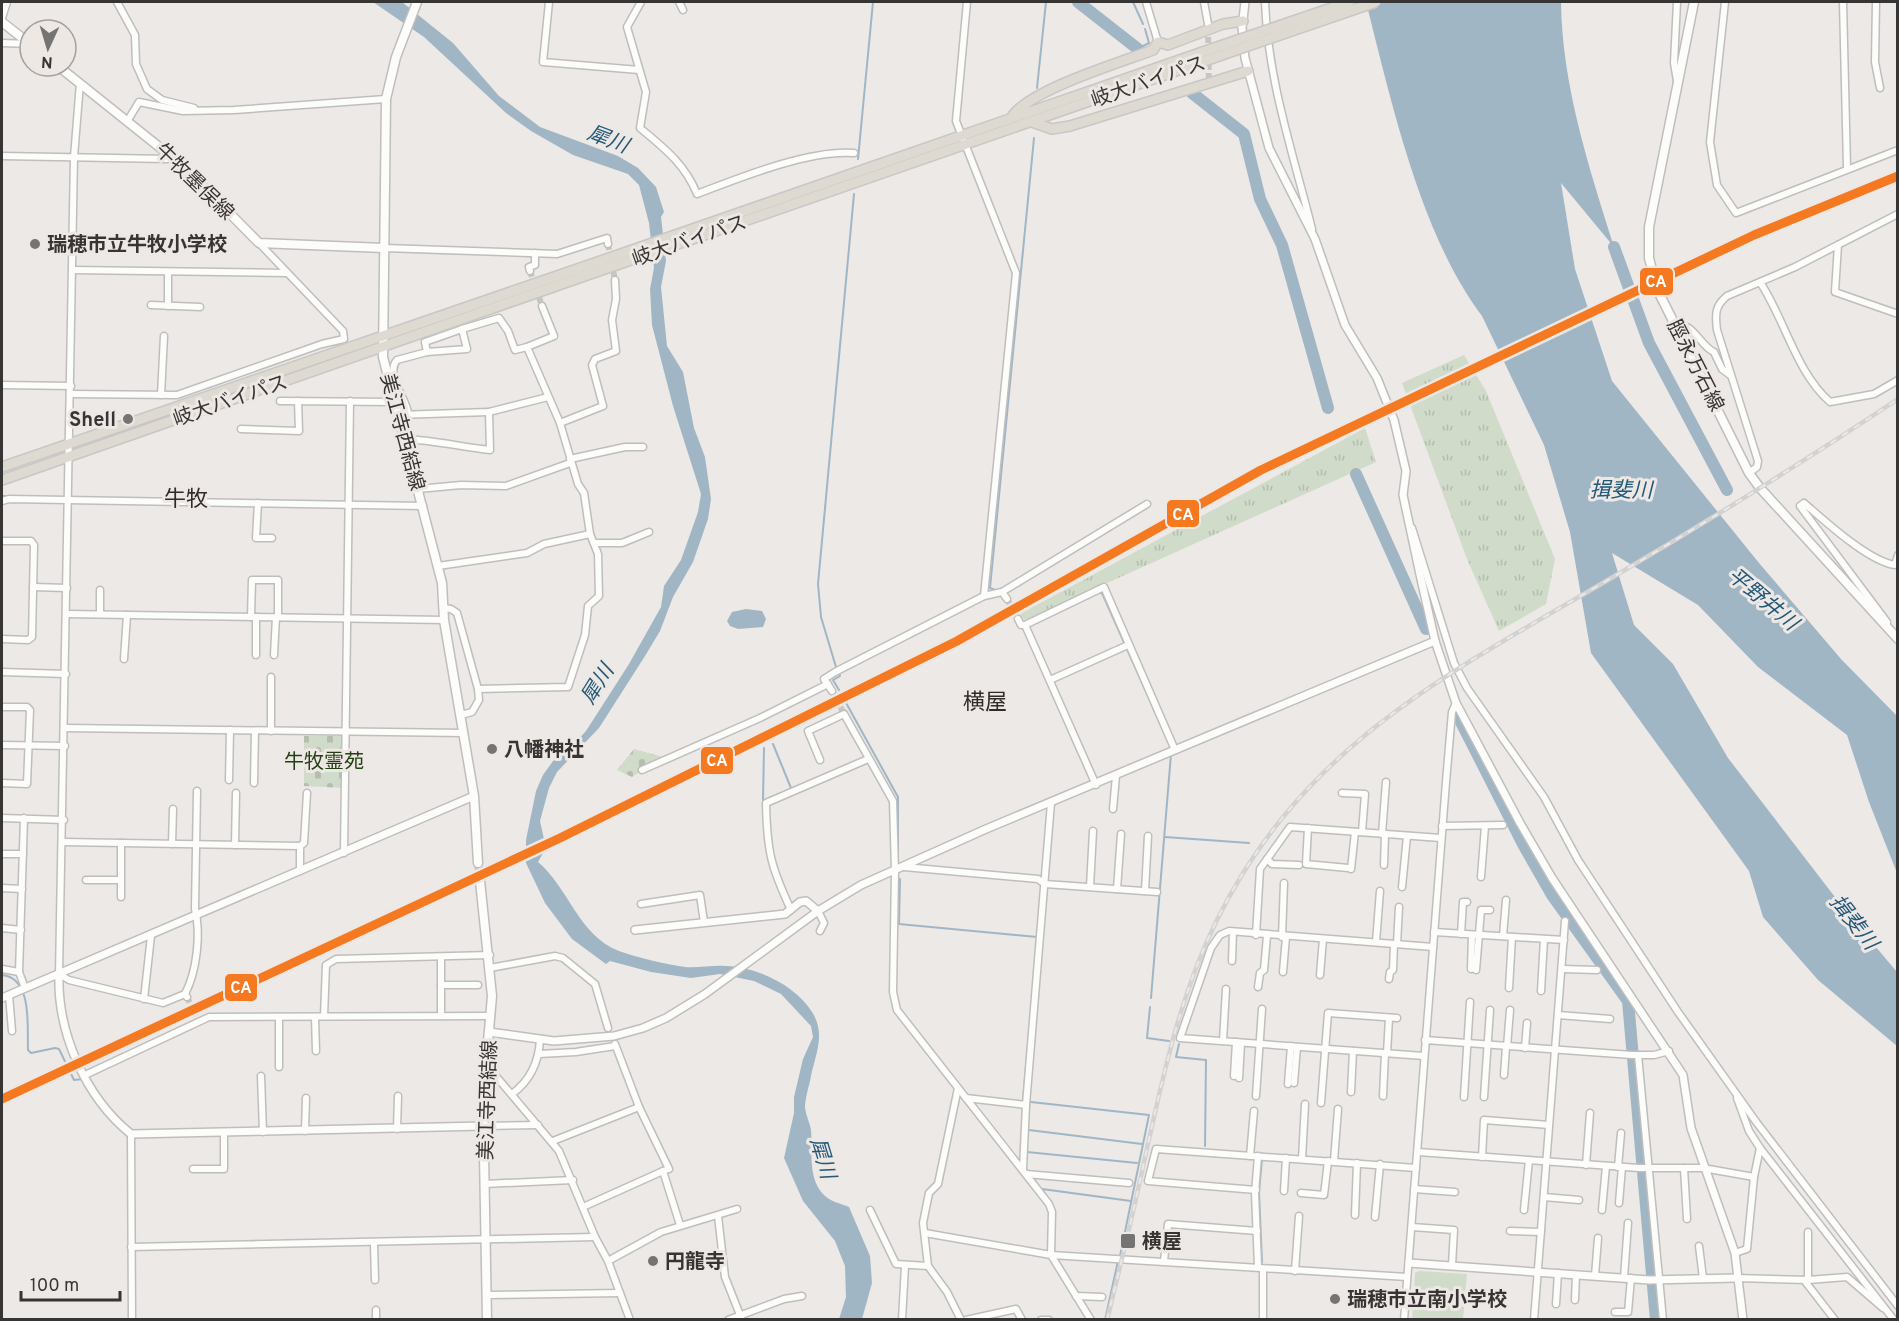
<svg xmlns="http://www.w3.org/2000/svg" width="1899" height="1321" viewBox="0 0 1899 1321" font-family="Overpass,'Noto Sans JP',sans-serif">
<defs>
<pattern id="grass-tufts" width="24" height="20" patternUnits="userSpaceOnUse" patternTransform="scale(1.5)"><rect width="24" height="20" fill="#d1dbca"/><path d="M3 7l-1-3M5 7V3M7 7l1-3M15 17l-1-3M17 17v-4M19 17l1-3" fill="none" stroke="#b4bdae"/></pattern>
<pattern id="cemetery-stones" width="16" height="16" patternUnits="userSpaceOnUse" patternTransform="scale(1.5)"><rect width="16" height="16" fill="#d1dbca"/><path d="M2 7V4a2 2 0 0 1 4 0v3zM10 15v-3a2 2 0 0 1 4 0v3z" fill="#b4bdae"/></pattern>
</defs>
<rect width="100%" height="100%" fill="#ece9e7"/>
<g fill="url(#grass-tufts)">
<polygon points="1464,355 1486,391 1555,559 1546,604 1499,631 1467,559 1402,383"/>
<polygon points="1365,428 1376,462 1025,620 1020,614"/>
</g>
<g fill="url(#cemetery-stones)">
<polygon points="304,736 345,736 344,788 304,786"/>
<polygon points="634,749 663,757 632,777 617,770"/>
</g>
<polygon fill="#d1dbca" points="1419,1271 1467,1274 1463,1319 1412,1319 1415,1273"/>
<g fill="#a1b6c4">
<path d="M373,2H402L453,43L499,96L540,127L618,156L638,168L656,187L664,212L661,217L666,261L661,287L667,346L683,372L694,428L705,457L711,499L708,519L693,562L673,597L660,631L645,656L599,728L557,772L549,788L540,821L546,848L538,862C569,888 578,935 619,951C638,958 665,964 685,967C699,968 713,965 726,966C757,967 795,985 812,1012C827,1035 814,1057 810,1081C808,1089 805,1100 805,1108C806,1116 810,1123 811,1130C813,1151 807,1178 824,1195C829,1201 842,1204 849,1207L870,1256L872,1283L862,1319H839L846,1297L845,1266L835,1241L803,1201L784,1158L794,1113V1097L803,1059L813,1037L811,1026L781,994L754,981L720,974L691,978L651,972L610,961L606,964L572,939L545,903L526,863V840L536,791L543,775L553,761L573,745L586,731L629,664L661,607L664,586L681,560L698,512L701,494L673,406L652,325L650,289L654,268L649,223L639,185L628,174L573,155L531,131L506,113L424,37Z"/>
<path d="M1366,2H1561C1562,86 1589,167 1614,247L1561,183L1575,269L1612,381L1759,563L1841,659L1897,716V873L1869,802L1847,735L1758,667L1698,605L1612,553L1634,625L1673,664L1728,758L1848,914L1897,972V1046L1818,980L1763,917L1749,871L1591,653L1570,532L1544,445L1482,316C1420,234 1391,100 1366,2Z"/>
<polygon points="746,609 762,611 766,619 763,627 738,629 730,626 727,621 732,612"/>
</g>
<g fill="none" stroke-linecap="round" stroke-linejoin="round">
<g stroke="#a1b6c4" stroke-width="2">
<polyline points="1133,2 1143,24"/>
<polyline points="1137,49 1149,43 1145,29"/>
<polyline points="1037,88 1046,2"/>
<polyline points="858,159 873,2"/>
<polyline points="2,496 49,497"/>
<polyline points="998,591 990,588 1034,138"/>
<polyline points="1098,593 1102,593 1169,743"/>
<polyline points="1063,610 1077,603"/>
<polyline points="836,667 821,617 818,584 854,194"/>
<polyline points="839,690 833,680 840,676 839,673"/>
<polyline points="845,701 898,797 898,856"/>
<polyline points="773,744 791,788"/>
<polyline points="763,800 764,748"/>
<polyline points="1165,837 1249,843"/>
<polyline points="900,879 899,924 1037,937 1036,953"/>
<path d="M2,975C33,978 27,1027 28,1050L31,1053L55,1048L59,1049L74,1080L83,1079"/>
<polyline points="1151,998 1171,754"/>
<polyline points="1150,1007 1147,1038 1169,1041"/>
<polyline points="1179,1044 1176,1057 1206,1060 1205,1146"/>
<polyline points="1023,1100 1029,1034"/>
<polyline points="1031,1102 1149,1115 1120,1256"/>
<polyline points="1029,1130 1142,1144"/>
<polyline points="1027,1152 1137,1163"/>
<polyline points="1262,1159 1259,1192 1262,1262"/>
<polyline points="1042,1189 1131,1201"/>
<polyline points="1266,1292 1266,1320"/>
<polyline points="1105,1320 1118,1261"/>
</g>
<g stroke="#a1b6c4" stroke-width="12">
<polyline points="1078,2 1138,49"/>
<polyline points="1192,93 1244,134 1260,199 1282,245 1328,408"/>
<polyline points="1614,247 1649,343 1727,490"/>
<polyline points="1356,474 1426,629"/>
<polyline points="1458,716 1523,844 1552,895 1628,1001 1656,1320"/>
</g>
<g stroke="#c8c5c3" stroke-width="6" stroke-dasharray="6 3" stroke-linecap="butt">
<polyline points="1208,28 1209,89"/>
<polyline points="608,244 615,280"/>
<polyline points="530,271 542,306"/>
<polyline points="1007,599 1018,619"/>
<polyline points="832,691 844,714"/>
<polyline points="187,997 196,1016"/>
</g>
<polyline stroke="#c8c5c3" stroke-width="8" stroke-dasharray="8 4" stroke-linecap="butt" points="478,863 480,881"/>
<g stroke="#c0bebc" stroke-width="9">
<g id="minor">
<polyline points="117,2 135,35 136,64 147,89 162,100 194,108"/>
<polyline points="549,2 543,62 639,70"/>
<path d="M641,2L627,27L646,92L640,128C664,148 685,164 697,194C739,178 810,149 854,153"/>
<polyline points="679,2 683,10"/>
<polyline points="967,2 956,121 1016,273 984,596"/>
<polyline points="1146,2 1158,42"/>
<polyline points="1204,2 1208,24"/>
<path d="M1265,2C1268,81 1293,153 1312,229"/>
<polyline points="1725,2 1710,142 1717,185 1736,213 1898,150"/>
<polyline points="1843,2 1847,167"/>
<polyline points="1876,2 1875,62 1880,88"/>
<polyline points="2,18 7,2"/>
<polyline points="2,43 30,44"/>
<polyline points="1677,81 1674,63 1677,2"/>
<polyline points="80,83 74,157 59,974 69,980 163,1003 185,994 187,997"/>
<polyline points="128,120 139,102 183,111 234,110 386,99"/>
<polyline points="2,156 168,159 172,157"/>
<polyline points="1838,245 1835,292 1898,314"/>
<polyline points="384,248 557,254 607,238 608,244"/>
<polyline points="73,270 286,273"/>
<polyline points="530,271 529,267 535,265 535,253"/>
<path d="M1760,282C1785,320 1796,372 1830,402L1874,394L1898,380"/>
<polyline points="151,305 200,307"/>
<polyline points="168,306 168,272"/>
<path d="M1676,326C1693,321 1700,346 1714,352L1722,369L1730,375"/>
<polyline points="527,347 554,336 542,306"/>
<polyline points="427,352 425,342 462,329"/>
<polyline points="2,385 71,386"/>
<polyline points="71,394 177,395 322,344 344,339 343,331 259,243"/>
<polyline points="161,395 164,336"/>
<polyline points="280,401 393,402"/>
<path d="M408,414C409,402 384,375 397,360L427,352L467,349L462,329L499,318L508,331L515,350L527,347L560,423L578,484L584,493L590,534L598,554L599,596L588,606L585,635L568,687L478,689L479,700L472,712L461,715"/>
<polyline points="397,415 489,412 548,397"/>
<polyline points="560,423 603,406 592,365 595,359 616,351 612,320 616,299 615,280"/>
<polyline points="241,429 299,431 298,401"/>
<path d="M404,439C434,440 461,447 490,450L489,412"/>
<polyline points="570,459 625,447 643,447"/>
<path d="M1749,473L1757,467L1758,461L1717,330C1715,314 1715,306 1727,296L1795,267L1898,214"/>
<polyline points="418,489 461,485 506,486 570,463"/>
<polyline points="2,501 9,499 423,506"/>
<polyline points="258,503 256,538 272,538"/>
<polyline points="1412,528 1454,663 1467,688 1544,797 1578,860 1678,1012 1757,1123 1898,1306"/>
<polyline points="2,541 31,541 34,545 32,637 28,640 2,639"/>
<polyline points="595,543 622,543 649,532"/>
<polyline points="438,566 527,553 544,544 590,534"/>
<polyline points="33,587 67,588"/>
<polyline points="100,590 100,614"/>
<polyline points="1002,592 1147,504"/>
<polyline points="444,608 451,609 457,613 478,689"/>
<polyline points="67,614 444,620"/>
<polyline points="251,617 252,580 278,580 278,617"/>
<polyline points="1018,619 1021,625 1025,625 1096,785"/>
<path d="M1887,622L1800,506L1804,503C1825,521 1868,561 1895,565L1898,555"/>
<polyline points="1025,625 1104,587 1175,750"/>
<polyline points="256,655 256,617"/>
<polyline points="274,655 276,617"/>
<polyline points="124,659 127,615"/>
<polyline points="2,672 66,674"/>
<polyline points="1050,680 1128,645"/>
<polyline points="832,691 824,679 835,672 984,596 1002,592 1007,599"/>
<polyline points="2,707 27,707 30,710 27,784 2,783"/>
<polyline points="65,728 464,733"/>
<polyline points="271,731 271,677"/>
<polyline points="2,745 65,746"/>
<polyline points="820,760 808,731 844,714 893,801 895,871 893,992 897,1010 1049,1204 1052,1212 1051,1255 1091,1320"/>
<polyline points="642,770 760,718 828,684"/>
<polyline points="229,780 230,730"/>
<polyline points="254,783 255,731"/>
<polyline points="1342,793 1365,794 1362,832"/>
<polyline points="1113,809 1116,776"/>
<polyline points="2,818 64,820"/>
<polyline points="24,818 19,972 25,988"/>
<polyline points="1442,826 1503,825"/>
<polyline points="1308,828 1306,864 1348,868"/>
<polyline points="1382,834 1386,782"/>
<polyline points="63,842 300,846"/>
<polyline points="172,844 173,809"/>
<polyline points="235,845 236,793"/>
<polyline points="344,853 350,401"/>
<polyline points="2,854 23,854"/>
<polyline points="1267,859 1272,864 1299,865"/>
<polyline points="1384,865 1385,834"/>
<polyline points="904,867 1038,879 1045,884 1157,892"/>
<polyline points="1351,869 1355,832"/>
<polyline points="300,871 300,846 304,843 307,793"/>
<polyline points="1481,877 1485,826"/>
<polyline points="86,880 121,880"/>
<polyline points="1090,887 1093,831"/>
<polyline points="1402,887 1407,836"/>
<polyline points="2,888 22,889"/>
<polyline points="1117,889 1121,834"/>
<polyline points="1145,891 1148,836"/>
<polyline points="121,897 121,843"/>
<polyline points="641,904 700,895 704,922"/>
<path d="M791,910C771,867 767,852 766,803L868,759"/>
<polyline points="818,911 824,923 820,931"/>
<polyline points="2,928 21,930"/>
<polyline points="1434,932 1564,940"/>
<polyline points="1461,934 1463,902 1467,902"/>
<polyline points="1256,935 1260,869 1290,827 1441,838"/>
<polyline points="1503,936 1506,900"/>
<polyline points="1282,937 1284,883"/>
<polyline points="1376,942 1380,891"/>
<polyline points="1397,944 1399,907"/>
<polyline points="1232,961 1233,932"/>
<polyline points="490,968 555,956 563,958 595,984 608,1028"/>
<polyline points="2,969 19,972"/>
<polyline points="1471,969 1472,935"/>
<polyline points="1562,969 1597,970"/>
<polyline points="1476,970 1481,910 1490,910"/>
<polyline points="1283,972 1286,937"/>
<polyline points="1320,975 1323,939"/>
<polyline points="1389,979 1390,972 1393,970 1394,944"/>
<polyline points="441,985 478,985"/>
<polyline points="1258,987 1260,973 1264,970 1267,936"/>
<polyline points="1509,988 1512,937"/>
<polyline points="1541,991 1544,939"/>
<path d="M185,994C197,971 201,934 195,909L197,791"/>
<polyline points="9,995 12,1031"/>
<polyline points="144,999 151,936"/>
<polyline points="1558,1015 1610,1019"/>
<polyline points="324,1016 326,965 336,959 490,955"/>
<polyline points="441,1016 441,957"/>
<polyline points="279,1017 279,1067"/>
<polyline points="315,1017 316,1051"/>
<polyline points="1425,1040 1632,1055 1654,1055 1669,1051"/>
<polyline points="1223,1041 1226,989"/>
<polyline points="615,1044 639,1107 669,1169 663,1171 680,1225"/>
<polyline points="1507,1047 1510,1010"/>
<polyline points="1525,1048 1527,1023"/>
<polyline points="1387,1053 1389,1018"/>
<polyline points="539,1054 576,1052 615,1046"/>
<polyline points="1638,1055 1663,1320"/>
<polyline points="1424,1056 1180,1038 1211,948 1220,935 1229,931 1433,947"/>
<polyline points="484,1072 495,1075 559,1151 595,1237 608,1261 630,1320"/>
<polyline points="85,1075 209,1017 491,1016"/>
<polyline points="1504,1075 1506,1047"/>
<polyline points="261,1076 263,1132"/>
<polyline points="1234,1076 1236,1042"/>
<polyline points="1239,1078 1241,1043"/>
<polyline points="1294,1083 1297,1047"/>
<polyline points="1288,1084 1291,1046"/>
<polyline points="958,1088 938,1184 929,1193 923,1223 928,1266 947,1292 961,1320"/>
<polyline points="1351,1092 1353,1051"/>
<path d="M512,1094C531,1080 539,1062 540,1039"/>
<polyline points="1256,1096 1262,1009"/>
<polyline points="1383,1096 1385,1053"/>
<polyline points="1464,1097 1470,1002"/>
<polyline points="1484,1097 1490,1010"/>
<polyline points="966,1098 1026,1105"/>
<polyline points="1737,1098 1749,1131 1760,1148 1894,1320"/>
<polyline points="1321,1103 1328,1013 1397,1018"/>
<polyline points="483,1126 538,1125"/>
<polyline points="397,1129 398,1096"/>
<polyline points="305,1131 306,1098"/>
<polyline points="131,1134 132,1320"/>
<polyline points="553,1141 639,1107"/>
<polyline points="1418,1152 1639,1168 1703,1168 1754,1177"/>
<polyline points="1250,1156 1254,1111"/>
<polyline points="1258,1156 1255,1193 1258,1266"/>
<polyline points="1482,1157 1484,1120 1549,1125"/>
<polyline points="1302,1159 1305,1104"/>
<polyline points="1334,1161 1338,1109"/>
<polyline points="1586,1165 1590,1113"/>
<polyline points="1618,1167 1621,1133"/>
<polyline points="1684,1168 1687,1219"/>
<polyline points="193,1169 224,1169 224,1132"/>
<polyline points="1023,1169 1026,1105 1051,803"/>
<polyline points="1026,1174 1129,1183"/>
<polyline points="484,1184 573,1180"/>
<polyline points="1414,1189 1455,1192"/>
<polyline points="1256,1190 1148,1181 1156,1149 1416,1168"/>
<polyline points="1284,1191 1286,1158"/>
<polyline points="1301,1193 1324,1195 1328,1161"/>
<polyline points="1544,1197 1579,1200"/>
<polyline points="1619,1203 1622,1167"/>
<polyline points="583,1207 663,1171"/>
<polyline points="870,1210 896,1264 928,1266"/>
<polyline points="1524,1210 1529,1160"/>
<polyline points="1602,1210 1606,1166"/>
<polyline points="1355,1215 1357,1163"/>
<polyline points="718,1216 725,1277 742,1320"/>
<polyline points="1375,1217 1380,1164"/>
<polyline points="1412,1227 1454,1230 1452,1265"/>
<polyline points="1510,1231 1541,1232"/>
<polyline points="1808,1232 1808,1280"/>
<polyline points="925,1233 1051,1255 1407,1277"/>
<polyline points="374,1244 375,1280"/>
<polyline points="1699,1246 1703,1278"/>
<polyline points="131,1247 595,1237"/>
<polyline points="1735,1253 1747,1249 1754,1177 1760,1148"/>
<polyline points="608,1261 661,1232 737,1209"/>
<polyline points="1164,1261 1168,1224 1257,1231"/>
<polyline points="1263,1269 1263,1320"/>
<polyline points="1295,1271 1299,1216"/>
<polyline points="1595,1276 1598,1238"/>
<polyline points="1624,1278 1628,1223"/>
<polyline points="1737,1278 1808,1280 1847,1277 1883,1308"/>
<polyline points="1804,1280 1835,1320"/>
<polyline points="487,1295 620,1293"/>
<polyline points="1076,1296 1102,1297"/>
<polyline points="1575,1300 1576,1275"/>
<polyline points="1556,1304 1558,1273"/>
<polyline points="376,1310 376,1320"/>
<polyline points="1615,1312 1628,1312 1631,1278"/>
<polyline points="728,1320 784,1299 802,1296"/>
<polyline points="902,1320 905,1266"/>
<polyline points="966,1320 1016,1309 1022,1320"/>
<polyline points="1041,1320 1049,1320"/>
<polyline points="1404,1320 1446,782 1452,712 1456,703"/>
<polyline points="1534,1320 1565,921"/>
</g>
</g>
<g stroke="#c0bebc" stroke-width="10">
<g id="tertiary">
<polyline points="1245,2 1242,28 1245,58 1269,148 1315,239 1345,325 1377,378 1394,420 1406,471 1403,495 1421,579 1435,641 1456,703 1520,823 1552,878 1683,1075 1691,1128 1735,1253 1743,1320"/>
<polyline points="635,930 785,914 800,902 806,901 818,911"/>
<path d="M59,974C57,1032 85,1097 131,1134L483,1126"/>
<polyline points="2,998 474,796"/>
<polyline points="489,1032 554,1041 614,1036 643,1028 666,1018 705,994 818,911 861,885 986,829 1435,641"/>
<polyline points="1409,1263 1649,1280 1737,1278"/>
</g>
</g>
<g stroke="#c0bebc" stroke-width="11">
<g id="secondary">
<polyline points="417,2 396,57 386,99 383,357 442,583 444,620 474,796 478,863"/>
<polyline points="1694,2 1649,227 1649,258 1657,289 1749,473 1760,488 1898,639"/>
<polyline points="2,22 30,44"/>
<polyline points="58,66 183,166 259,243 384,248"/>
<polyline points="480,881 492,996 483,1099 487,1320"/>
</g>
</g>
<g stroke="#c8c7c6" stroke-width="12">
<g id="trunk">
<path d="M1013,115C1035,88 1119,63 1153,50L1158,42L1168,45L1223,24L1243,21"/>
<polyline points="1032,122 1052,129 1070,126 1248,71"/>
<polyline points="707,224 1217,47"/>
<polyline points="710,233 1219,56"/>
<polyline points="2,467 589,265"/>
<polyline points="2,480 593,273"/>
</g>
</g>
<use href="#minor" stroke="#fcfcfb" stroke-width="6"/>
<use href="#tertiary" stroke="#fcfcfb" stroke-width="7"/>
<use href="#secondary" stroke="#fcfcfb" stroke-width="8"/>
<use href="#trunk" stroke="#dedad2" stroke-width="9"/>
<g stroke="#d2d2d2" stroke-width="4.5">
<path id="rail" d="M1107,1320C1120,1267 1133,1215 1144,1162C1162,1081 1179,997 1216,922C1304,743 1450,673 1613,577C1710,520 1805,461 1898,399"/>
</g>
<use href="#rail" stroke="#eee8e5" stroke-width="2" stroke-dasharray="7" stroke-linecap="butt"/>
<g stroke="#c8c7c6" stroke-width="12" stroke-linecap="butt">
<g id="trunk-bridge">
<polyline points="1217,47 1349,2"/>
<polyline points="1219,56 1376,2"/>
<polyline points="589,265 707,224"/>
<polyline points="593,273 710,233"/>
</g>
</g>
<use href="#trunk-bridge" stroke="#dedad2" stroke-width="9"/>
<g stroke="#eee8e5" stroke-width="14">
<polyline id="rail-1" points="2,1099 560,838 957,641 1261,470 1754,235 1898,176"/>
</g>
<use href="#rail-1" stroke="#f47921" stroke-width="9"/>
</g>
<g fill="#767473" stroke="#eee8e5" stroke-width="2">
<circle cx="35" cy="244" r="6"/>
<circle cx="128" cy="419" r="6"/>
<circle cx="492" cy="749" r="6"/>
<rect x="1120" y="1233" width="16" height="16" rx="3"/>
<circle cx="653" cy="1261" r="6"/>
<circle cx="1335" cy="1299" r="6"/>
</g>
<g text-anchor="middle" stroke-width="6" stroke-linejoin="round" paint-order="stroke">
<g font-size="20" fill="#373534" stroke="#eee8e5">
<text transform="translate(1148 81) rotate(-19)" y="7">岐大バイパス</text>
<text transform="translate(195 181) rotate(44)" y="7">牛牧墨俣線</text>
<text transform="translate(689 240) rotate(-19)" y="7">岐大バイパス</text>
<text transform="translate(1696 365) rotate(63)" y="7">脛永万石線</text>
<text transform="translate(230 400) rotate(-19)" y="7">岐大バイパス</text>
<text transform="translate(403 432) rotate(75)" y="7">美江寺西結線</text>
<text transform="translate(487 1100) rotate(-88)" y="7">美江寺西結線</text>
</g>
<g font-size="20" font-weight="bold" fill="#373534" stroke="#eee8e5" text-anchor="start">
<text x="47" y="251">瑞穂市立牛牧小学校</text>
<text x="116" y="426" text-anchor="end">Shell</text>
<text x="504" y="756">八幡神社</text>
<text x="1142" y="1248">横屋</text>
<text x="665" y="1268">円龍寺</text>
<text x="1347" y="1306">瑞穂市立南小学校</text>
</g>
<g font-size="20" fill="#234015" stroke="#eee8e5">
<text x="324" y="768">牛牧霊苑</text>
</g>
<g font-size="21" font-style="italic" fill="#225878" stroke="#eee8e5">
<text transform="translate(608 139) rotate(21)" y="7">犀川</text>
<text x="1621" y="497">揖斐川</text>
<text transform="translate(1763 599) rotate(40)" y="7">平野井川</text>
<text transform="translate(597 684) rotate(-58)" y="7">犀川</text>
<text transform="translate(1854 922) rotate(52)" y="7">揖斐川</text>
<text transform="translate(823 1158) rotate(73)" y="7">犀川</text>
</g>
<g font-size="22" fill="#302b29" stroke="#eee8e5">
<text x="186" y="506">牛牧</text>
<text x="985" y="709">横屋</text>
</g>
</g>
<g stroke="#eee8e5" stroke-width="2">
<rect x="1639" y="267" width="35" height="29" rx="6" fill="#f47921"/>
<rect x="1166" y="499" width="34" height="29" rx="6" fill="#f47921"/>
<rect x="700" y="746" width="34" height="29" rx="6" fill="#f47921"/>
<rect x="224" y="973" width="34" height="29" rx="6" fill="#f47921"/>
</g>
<g font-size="16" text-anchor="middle" font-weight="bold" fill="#fff">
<text x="1656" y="287">CA</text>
<text x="1183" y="520">CA</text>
<text x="717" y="766">CA</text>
<text x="241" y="993">CA</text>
</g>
<rect width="1899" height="1321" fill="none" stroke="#373534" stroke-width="6"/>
<g transform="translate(48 48) rotate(184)"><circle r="28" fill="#eee8e5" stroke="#a5a09e" stroke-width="1.5"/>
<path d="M0-4.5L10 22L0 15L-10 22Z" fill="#767473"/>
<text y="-9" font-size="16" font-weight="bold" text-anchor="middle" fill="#373534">N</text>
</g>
<path d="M21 1291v9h99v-9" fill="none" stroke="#373534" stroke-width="3"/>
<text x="30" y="1291" font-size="18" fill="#373534" stroke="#eee8e5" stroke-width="4.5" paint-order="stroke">100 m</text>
</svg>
